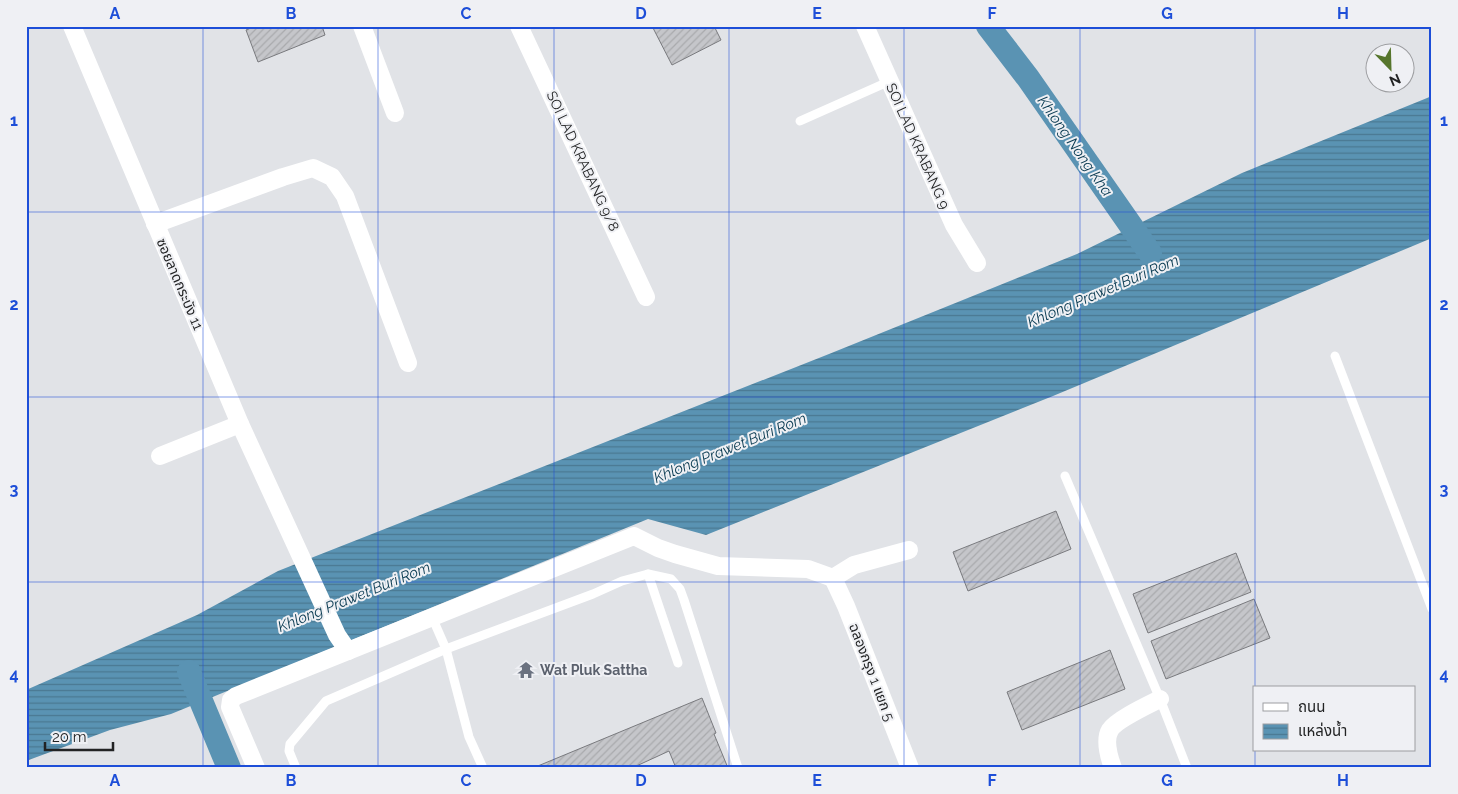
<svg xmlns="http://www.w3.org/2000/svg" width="1458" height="794" viewBox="0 0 1458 794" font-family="Raleway,'Noto Sans Thai',sans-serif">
<defs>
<pattern id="water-rules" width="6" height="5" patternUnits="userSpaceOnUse" patternTransform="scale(1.25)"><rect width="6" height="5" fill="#5a93b3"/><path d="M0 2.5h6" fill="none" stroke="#4a7891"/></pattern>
<pattern id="building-hatch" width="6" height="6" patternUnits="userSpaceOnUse" patternTransform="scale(1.25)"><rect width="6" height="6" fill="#c5c6ca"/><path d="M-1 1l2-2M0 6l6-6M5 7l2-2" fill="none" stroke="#a9aaad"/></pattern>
</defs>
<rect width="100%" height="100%" fill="#e1e3e7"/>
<polygon fill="url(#water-rules)" points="1432,96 1432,238 1053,396 706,535 648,519 171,714 110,730 26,761 26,690 197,615 278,571 829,354 1077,254 1242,173"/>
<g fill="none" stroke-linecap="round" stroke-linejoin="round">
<g stroke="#5a93b3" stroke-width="24">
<polyline points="988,26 1028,78 1150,253"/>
<polyline points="189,672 229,768"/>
</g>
</g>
<g fill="url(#building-hatch)" stroke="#797a7e">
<polygon points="255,26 322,26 325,35 258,62 246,30"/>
<polygon points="652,26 714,26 721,40 672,65"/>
<polygon points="1056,511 1071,549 968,591 953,552"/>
<polygon points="1236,553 1251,592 1148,633 1133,594"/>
<polygon points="1254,599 1270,638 1166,679 1151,641"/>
<polygon points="1110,650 1125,689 1022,730 1007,692"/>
<polygon points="702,698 716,733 714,734 728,768 676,768 669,751 632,768 533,768"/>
</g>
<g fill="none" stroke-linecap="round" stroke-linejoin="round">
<g stroke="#fff" stroke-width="9">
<polyline points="800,121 890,81"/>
<polyline points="1335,356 1432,609"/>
<polyline points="1065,476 1160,699 1187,768"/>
<polyline points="648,574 678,663"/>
<polyline points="432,617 446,649 469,737 483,768"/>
<polyline points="296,768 289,751 290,744 326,701 446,649 593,594 622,581 648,574 671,579 680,589 684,600 738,768"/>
</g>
<g stroke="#fff" stroke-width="18">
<polyline points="72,26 240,424 337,635 348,651"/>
<polyline points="362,26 395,113"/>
<polyline points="519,26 646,297"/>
<polyline points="865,26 954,225 977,263"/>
<polyline points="155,224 283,177 313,168 332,177 345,196 408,363"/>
<polyline points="160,456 240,424"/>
<polyline points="833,578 846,606 910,768"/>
<polyline points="833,578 854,565 909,550"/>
<polyline points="256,768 230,707 231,700 236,696 634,536 658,548 675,554 718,566 808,569 833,578"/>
<path d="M1113,768C1109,757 1104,740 1110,730C1116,720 1148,705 1160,699"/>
</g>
</g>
<path fill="none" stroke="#1d4ed8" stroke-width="1" stroke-opacity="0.55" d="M203,26V768M378,26V768M554,26V768M729,26V768M904,26V768M1080,26V768M1255,26V688M26,212H1432M26,397H1432M26,582H1432M1255,750V768"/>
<defs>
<g id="temple-bare" transform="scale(1.35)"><path d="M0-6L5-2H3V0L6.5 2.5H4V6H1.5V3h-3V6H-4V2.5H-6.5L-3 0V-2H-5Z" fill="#6b7280" stroke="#eff0f4" stroke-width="2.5" paint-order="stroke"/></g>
</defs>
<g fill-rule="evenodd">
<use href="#temple-bare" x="526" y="670"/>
</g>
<g text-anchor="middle" stroke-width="4" stroke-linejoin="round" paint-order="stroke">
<g font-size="14" fill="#222324" stroke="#eff0f4">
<text transform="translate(918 146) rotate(66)" y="5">SOI LAD KRABANG 9</text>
<text transform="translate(583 161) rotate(65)" y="5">SOI LAD KRABANG 9/8</text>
<text transform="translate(180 284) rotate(67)" y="5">ซอยลาดกระบัง 11</text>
<text transform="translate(872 672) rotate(69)" y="5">ฉลองกรุง 1 แยก 5</text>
</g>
<g font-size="14" font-weight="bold" fill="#5b616d" stroke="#eff0f4" text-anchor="start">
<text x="540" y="675">Wat Pluk Sattha</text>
</g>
<g font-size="15" font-style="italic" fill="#0a3b52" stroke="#eff0f4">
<text transform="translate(1075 146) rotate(55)" y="5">Khlong Nong Kha</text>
<text transform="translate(1103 291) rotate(-23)" y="5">Khlong Prawet Buri Rom</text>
<text transform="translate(730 448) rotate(-22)" y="5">Khlong Prawet Buri Rom</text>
<text transform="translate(354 597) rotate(-22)" y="5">Khlong Prawet Buri Rom</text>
</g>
</g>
<rect width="1458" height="794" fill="none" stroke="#eff0f4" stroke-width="55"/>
<rect x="1253" y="686" width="162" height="65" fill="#eff0f4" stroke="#9d9ea1"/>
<rect x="1263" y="703" width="25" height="8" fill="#ffffff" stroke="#9d9ea1"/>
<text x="1298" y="712" font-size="15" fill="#222324">ถนน</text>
<rect x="1263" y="724" width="25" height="15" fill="url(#water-rules)" stroke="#9d9ea1"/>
<text x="1298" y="736" font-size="15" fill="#222324">แหล่งน้ำ</text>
<g transform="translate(1390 68) rotate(157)"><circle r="24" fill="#eff0f4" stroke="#9d9ea1"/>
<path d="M0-4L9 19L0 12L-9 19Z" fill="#56752c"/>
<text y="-8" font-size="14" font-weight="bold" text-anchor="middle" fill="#222324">N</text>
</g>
<path d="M45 742v8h68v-8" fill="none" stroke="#222324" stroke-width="2.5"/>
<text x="52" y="742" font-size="15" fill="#222324" stroke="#eff0f4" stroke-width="4" paint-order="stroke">20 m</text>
<rect x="28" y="28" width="1402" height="738" fill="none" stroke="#1d4ed8" stroke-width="2"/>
<g font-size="16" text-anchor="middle" font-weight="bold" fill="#1d4ed8">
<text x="115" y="19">A</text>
<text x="291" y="19">B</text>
<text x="466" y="19">C</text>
<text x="641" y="19">D</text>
<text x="817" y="19">E</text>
<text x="992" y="19">F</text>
<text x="1167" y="19">G</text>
<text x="1343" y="19">H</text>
<text x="14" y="126">1</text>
<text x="1444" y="126">1</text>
<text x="14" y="310">2</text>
<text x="1444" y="310">2</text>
<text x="14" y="495">3</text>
<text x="1444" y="495">3</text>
<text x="14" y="680">4</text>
<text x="1444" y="680">4</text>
<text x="115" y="786">A</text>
<text x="291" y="786">B</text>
<text x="466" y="786">C</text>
<text x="641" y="786">D</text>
<text x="817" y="786">E</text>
<text x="992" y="786">F</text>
<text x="1167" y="786">G</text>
<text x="1343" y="786">H</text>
</g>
</svg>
